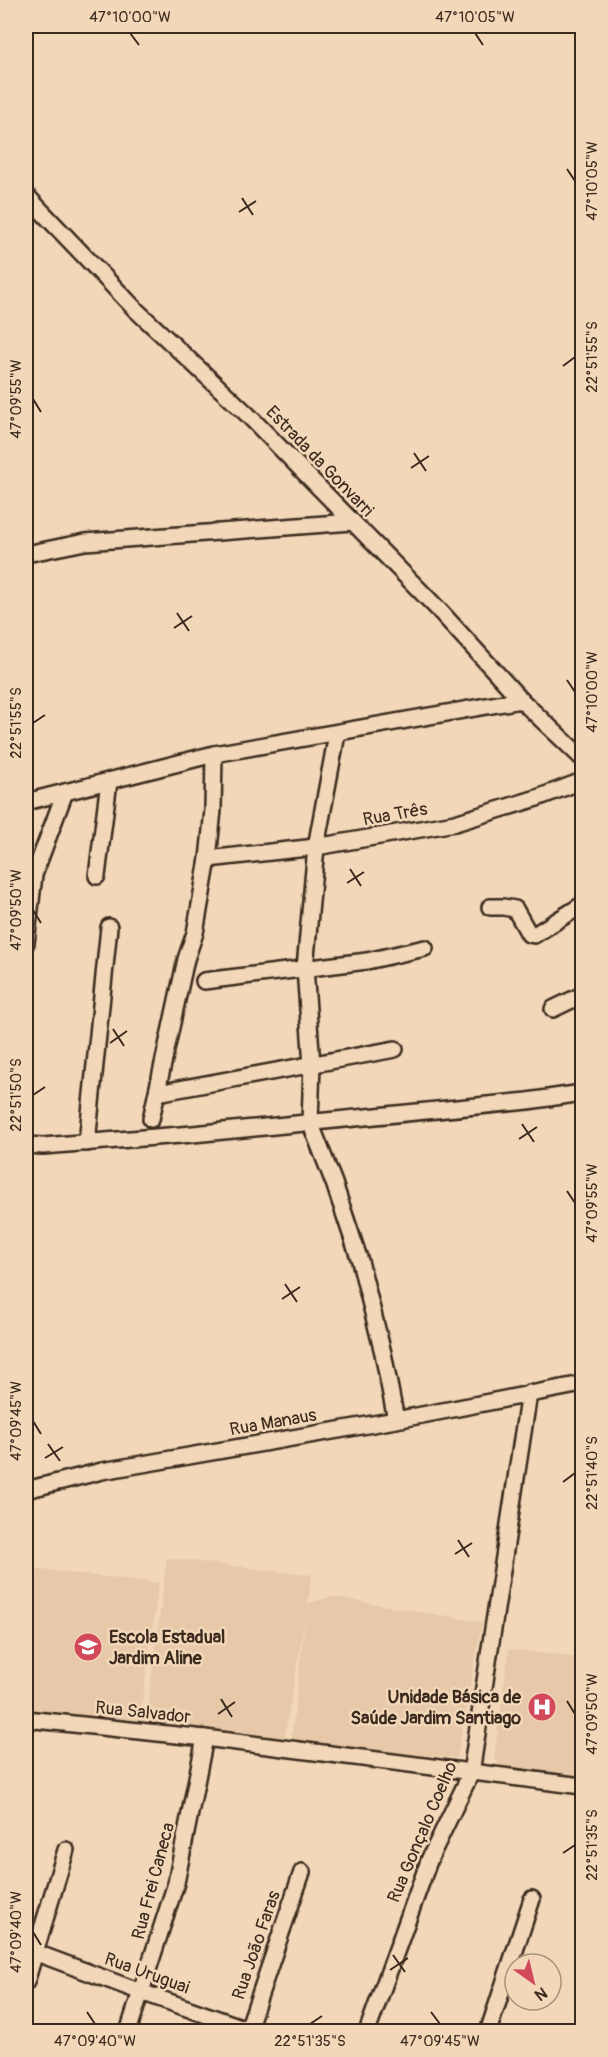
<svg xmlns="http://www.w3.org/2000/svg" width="608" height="2057" viewBox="0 0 608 2057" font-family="Pangolin,sans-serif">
<rect width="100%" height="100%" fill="#f2d7b9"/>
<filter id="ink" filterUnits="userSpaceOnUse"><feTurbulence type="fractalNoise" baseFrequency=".0167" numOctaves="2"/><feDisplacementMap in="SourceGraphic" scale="12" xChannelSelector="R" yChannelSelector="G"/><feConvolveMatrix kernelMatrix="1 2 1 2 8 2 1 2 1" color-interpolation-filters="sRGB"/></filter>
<g filter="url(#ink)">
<g fill="#e7c9a9">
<polygon points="167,1558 312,1575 308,1603 333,1597 482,1622 457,1758 291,1743 305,1619 284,1739 146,1722"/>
<polygon points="26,1568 159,1583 139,1724 26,1711"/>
<polygon points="509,1649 582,1658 582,1777 502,1770 494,1756"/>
</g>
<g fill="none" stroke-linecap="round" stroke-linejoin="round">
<g stroke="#3b2a1e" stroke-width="20">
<g id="minor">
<polyline points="26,195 136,310 247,414 439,610 521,700 582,758"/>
<polyline points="26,554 85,542 352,522"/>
<polyline points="337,734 316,847 305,968 312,1065 310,1122 334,1183 360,1261 383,1353 396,1420"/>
<polyline points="26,802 214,754 521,700"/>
<polyline points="208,859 316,847 455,823 537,798 582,781"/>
<polyline points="97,876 109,781"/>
<polyline points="490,907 503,907 515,909 529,934 534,935 582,905"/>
<polyline points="26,943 34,875 65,792"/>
<polyline points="204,981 367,961 425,948"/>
<polyline points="553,1009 582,995"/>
<polyline points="157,1093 395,1049"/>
<polyline points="151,1119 186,959 195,933 208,859 213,810 214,754"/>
<polyline points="87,1143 109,927"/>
<polyline points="26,1145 43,1146 193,1134 528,1101 582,1093"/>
<polyline points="26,1490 102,1471 396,1420 582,1384"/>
<polyline points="26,1719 205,1738 582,1786"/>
<polyline points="26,1949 141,1992 255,2032"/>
<polyline points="26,1982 66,1850"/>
<polyline points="128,2032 176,1883 205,1738"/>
<polyline points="247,2032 302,1872"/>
<polyline points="367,2032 430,1858 471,1773 529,1393"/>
<polyline points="488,2032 532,1899"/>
</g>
</g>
<use href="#minor" stroke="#f2d7b9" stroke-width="15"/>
</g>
</g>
<path fill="none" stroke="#3b2a1e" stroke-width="2" d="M130,33L139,45M475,33L483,45M567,169L575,181M242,198L253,215M239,212L256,201M563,366L575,357M33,399L41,412M414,453L426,471M411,468L429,456M177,613L189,631M174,628L192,616M567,680L575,692M33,723L45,715M350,869L361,886M347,883L364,872M33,910L41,923M113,1029L124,1046M110,1043L127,1031M33,1095L45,1087M522,1124L534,1142M519,1139L537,1127M567,1191L575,1203M285,1284L297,1302M282,1299L300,1287M33,1421L41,1434M48,1444L60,1461M45,1458L63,1447M563,1482L575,1473M458,1540L469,1557M455,1554L472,1543M221,1699L232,1717M567,1701L575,1714M218,1714L235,1702M563,1853L575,1845M33,1932L41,1945M393,1955L405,1972M390,1970L408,1958M87,2012L95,2024M431,2012L440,2024M310,2024L322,2016"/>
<defs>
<g id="school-disc" transform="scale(1.5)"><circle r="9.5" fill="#d1495b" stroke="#f2d7b9"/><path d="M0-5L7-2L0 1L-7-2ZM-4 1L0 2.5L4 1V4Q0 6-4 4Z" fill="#fff"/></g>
<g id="hospital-disc" transform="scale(1.5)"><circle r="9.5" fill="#d1495b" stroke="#f2d7b9"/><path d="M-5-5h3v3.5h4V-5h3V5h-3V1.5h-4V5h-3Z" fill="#fff"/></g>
</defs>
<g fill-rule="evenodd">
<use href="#school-disc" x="88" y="1647"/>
<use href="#hospital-disc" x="542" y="1707"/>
</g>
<g text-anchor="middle" stroke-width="5" stroke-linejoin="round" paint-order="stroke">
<g font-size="18" fill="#3b2a1e" stroke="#f2d7b9">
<text transform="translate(320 461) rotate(46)" y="6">Estrada da Gonvarri</text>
<text transform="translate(395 814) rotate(-10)" y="6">Rua Três</text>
<text transform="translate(273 1422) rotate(-10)" y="6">Rua Manaus</text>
<text transform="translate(143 1712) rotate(6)" y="6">Rua Salvador</text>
<text transform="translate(422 1832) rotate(-67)" y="6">Rua Gonçalo Coelho</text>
<text transform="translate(153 1881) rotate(-75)" y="6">Rua Frei Caneca</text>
<text transform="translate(256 1945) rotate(-71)" y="6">Rua João Faras</text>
<text transform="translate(147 1973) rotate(20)" y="6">Rua Uruguai</text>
</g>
<g font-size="18" font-weight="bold" fill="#3b2a1e" stroke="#f2d7b9" text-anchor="start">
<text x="109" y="1643">Escola Estadual<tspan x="109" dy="21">Jardim Aline</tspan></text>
<text x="521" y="1703" text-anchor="end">Unidade Básica de<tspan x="521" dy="21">Saúde Jardim Santiago</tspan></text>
</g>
</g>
<rect width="608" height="2057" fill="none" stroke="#f2d7b9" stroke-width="66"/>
<g transform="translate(533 1982) rotate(146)"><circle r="28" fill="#f2d7b9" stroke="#a9927b" stroke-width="1.5"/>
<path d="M0-4.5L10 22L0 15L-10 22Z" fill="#d1495b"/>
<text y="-9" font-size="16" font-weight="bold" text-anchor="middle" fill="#3b2a1e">N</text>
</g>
<rect x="33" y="33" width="542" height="1991" fill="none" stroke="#3b2a1e" stroke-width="2"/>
<g font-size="15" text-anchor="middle" fill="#3b2a1e">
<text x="130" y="22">47°10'00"W</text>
<text x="475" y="22">47°10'05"W</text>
<text transform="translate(592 181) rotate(-90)" y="5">47°10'05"W</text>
<text transform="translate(592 357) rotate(-90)" y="5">22°51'55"S</text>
<text transform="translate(16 399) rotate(-90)" y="5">47°09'55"W</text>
<text transform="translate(592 692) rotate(-90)" y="5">47°10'00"W</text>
<text transform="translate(16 723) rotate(-90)" y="5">22°51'55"S</text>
<text transform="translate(16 910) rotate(-90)" y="5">47°09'50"W</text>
<text transform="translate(16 1095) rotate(-90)" y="5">22°51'50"S</text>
<text transform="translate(592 1203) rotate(-90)" y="5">47°09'55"W</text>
<text transform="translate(16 1421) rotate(-90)" y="5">47°09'45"W</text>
<text transform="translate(592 1473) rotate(-90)" y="5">22°51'40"S</text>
<text transform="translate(592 1714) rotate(-90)" y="5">47°09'50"W</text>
<text transform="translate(592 1845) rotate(-90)" y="5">22°51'35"S</text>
<text transform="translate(16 1932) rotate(-90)" y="5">47°09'40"W</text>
<text x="95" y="2046">47°09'40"W</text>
<text x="310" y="2046">22°51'35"S</text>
<text x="440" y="2046">47°09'45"W</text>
</g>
</svg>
